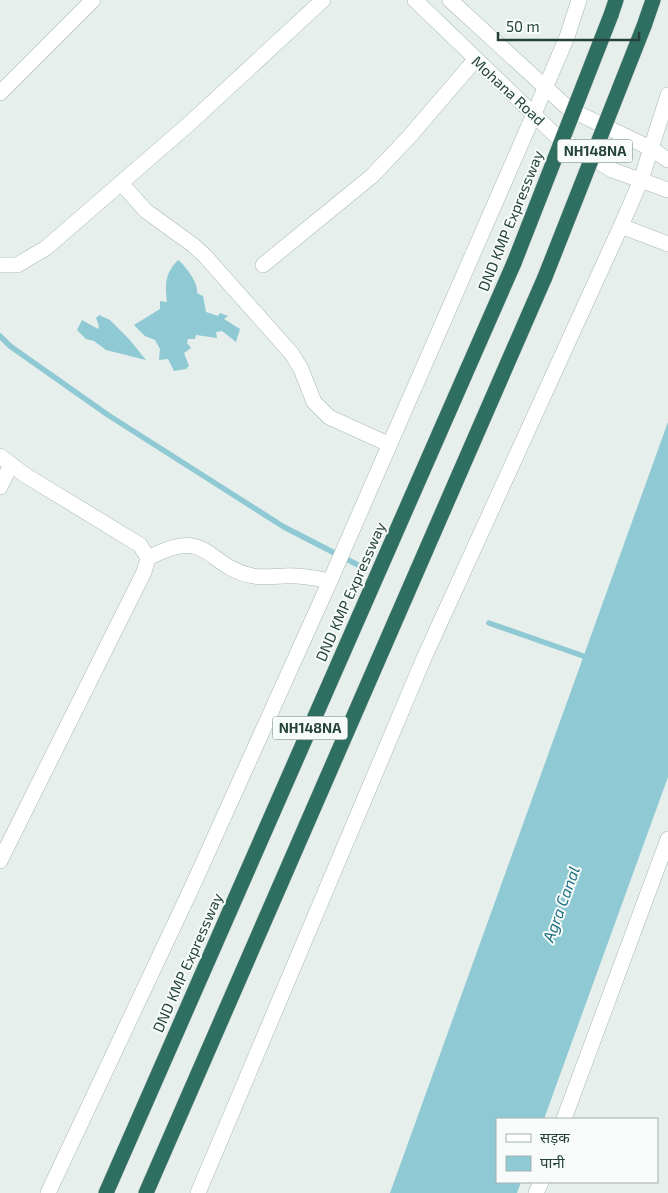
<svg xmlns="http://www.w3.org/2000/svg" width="668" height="1193" viewBox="0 0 668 1193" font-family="'Exo 2','Noto Sans Devanagari',sans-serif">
<rect width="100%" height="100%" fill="#e6efeb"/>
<g fill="#8ec9d4">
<path d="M178,260C186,266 199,284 197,293L203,296L206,312L218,316L220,313L228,316L224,319L240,329L236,342L222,331L216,332L217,338L196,335L195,339H188L187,343L191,348L184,353L189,366L186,369L174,371L168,359L159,360L160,349L155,340L145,336L134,325L160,309V301L167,302C165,284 165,273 178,260Z"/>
<polygon points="99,315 110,320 129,339 146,360 106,350 94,341 86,339 77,330 82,320 98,329 99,326 96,318"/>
<polygon points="668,422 668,777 544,1119 497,1119 497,1182 521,1182 517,1193 390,1193"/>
</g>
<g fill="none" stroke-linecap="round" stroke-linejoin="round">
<g stroke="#8ec9d4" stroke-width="5.5">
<polyline points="0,336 10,346 108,415 284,527 360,566"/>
<polyline points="489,623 589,658"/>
</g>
<g stroke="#a8b8b2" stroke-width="16">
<g id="minor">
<polyline points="415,0 555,135 612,170 668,190"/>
<polyline points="450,0 569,109 650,148 668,160"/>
<polyline points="0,93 93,0"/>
<polyline points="121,183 146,211 193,245 205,256 292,354 301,369 314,402 329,417 388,444"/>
<polyline points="621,226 668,244"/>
<polyline points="0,265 17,265 46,248 190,123 323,0"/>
<polyline points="263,265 372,176 409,137 475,60"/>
<polyline points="0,456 25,475 140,545 148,558 144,572 0,861"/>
<polyline points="0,487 11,465"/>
<path d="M148,558C210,525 204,566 253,576C264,578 273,576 284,576C299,575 315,578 330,581"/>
<polyline points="564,1119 668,839"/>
<polyline points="48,1193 193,885 330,581 534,114 567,37 579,0"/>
<polyline points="198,1193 424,658 621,226 641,180 668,95"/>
<polyline points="536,1193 541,1182"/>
</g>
</g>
<g stroke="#c2cac8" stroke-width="16">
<g id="highway">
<polyline points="611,15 616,0"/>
<polyline points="644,26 653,0"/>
<polyline points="106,1193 514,263"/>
<polyline points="146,1193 545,277"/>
</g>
</g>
<use href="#minor" stroke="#fff" stroke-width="15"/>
<use href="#highway" stroke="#2f6f62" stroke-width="15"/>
<g stroke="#c2cac8" stroke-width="16" stroke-linecap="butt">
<g id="highway-bridge">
<polyline points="514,263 611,15"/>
<polyline points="545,277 644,26"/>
</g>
</g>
<use href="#highway-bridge" stroke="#2f6f62" stroke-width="15"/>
</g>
<g text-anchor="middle" stroke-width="4" stroke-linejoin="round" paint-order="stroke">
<g fill="#f7fbf9" stroke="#637a73" stroke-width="1">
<rect x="557.5" y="139.5" width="75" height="23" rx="4"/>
<rect x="272.5" y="716.5" width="75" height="23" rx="4"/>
</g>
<g font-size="14" font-weight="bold" fill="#24423a">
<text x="595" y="156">NH148NA</text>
<text x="310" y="733">NH148NA</text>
</g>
<g font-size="15" fill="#24423a" stroke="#f7fbf9">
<text transform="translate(508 91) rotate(43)" y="5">Mohana Road</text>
<text transform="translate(511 221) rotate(-68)" y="5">DND KMP Expressway</text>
<text transform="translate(351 592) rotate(-66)" y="5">DND KMP Expressway</text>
<text transform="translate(188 963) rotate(-66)" y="5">DND KMP Expressway</text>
</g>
<g font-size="16" font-style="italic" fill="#1c6f80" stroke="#f7fbf9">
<text transform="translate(561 904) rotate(-70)" y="6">Agra Canal</text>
</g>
</g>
<rect x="496" y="1118" width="162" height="65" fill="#f7fbf9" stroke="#a3b1ad"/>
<rect x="506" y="1134" width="25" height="8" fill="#ffffff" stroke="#a3b1ad"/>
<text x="540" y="1143" font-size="15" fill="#24423a">सड़क</text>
<rect x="506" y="1156" width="25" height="15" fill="#8ec9d4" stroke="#a3b1ad"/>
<text x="540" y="1168" font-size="15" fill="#24423a">पानी</text>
<path d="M498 32v8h141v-8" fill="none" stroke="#24423a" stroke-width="2.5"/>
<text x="506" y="32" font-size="15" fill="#24423a" stroke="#f7fbf9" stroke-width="4" paint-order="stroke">50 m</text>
</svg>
